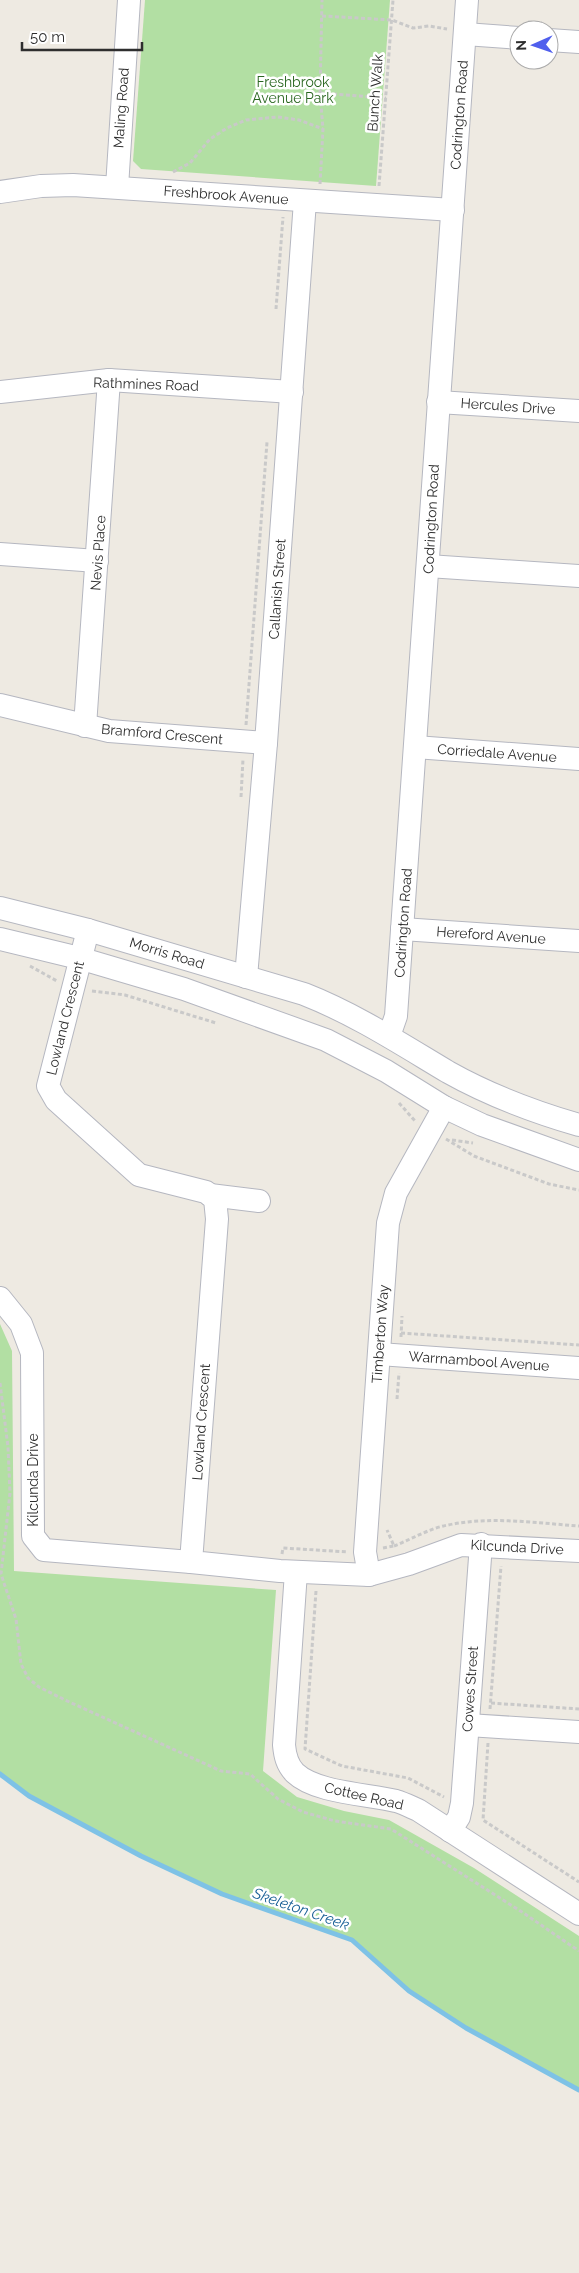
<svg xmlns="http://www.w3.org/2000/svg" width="579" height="2273" viewBox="0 0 579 2273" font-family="Raleway,sans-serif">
<rect width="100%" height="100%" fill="#eeeae2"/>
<g fill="#b2dfa3">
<polygon points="145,0 390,0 376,186 141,169 133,161"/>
<polygon points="0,1324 12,1351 14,1571 276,1590 263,1771 297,1797 344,1811 389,1820 474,1868 579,1936 579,2090 466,2028 409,1991 352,1940 222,1894 141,1856 29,1796 0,1774"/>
</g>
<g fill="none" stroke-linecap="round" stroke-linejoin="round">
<polyline stroke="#7ec2e6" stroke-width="5" points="0,1774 29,1796 141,1856 222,1894 352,1940 409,1991 466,2028 579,2090"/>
<g stroke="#b5b7c0" stroke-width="24">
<g id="minor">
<polyline points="465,34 519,38"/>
<polyline points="549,40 579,42"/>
<polyline points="117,187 129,0"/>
<polyline points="0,192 41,186 73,185 453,210"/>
<polyline points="0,392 109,380 292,392"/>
<polyline points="438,402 579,411"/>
<polyline points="0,554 97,561"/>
<polyline points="428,566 579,576"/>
<polyline points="0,705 109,731 266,743"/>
<polyline points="85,726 109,380"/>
<polyline points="415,747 579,759"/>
<path d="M0,908L88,930L304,994C355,1014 401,1044 448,1072C489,1095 534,1112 579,1125"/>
<polyline points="402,929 579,941"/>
<polyline points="88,930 48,1086 56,1100 139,1175 206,1192 215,1199 217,1219 191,1562 280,1571 369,1575 409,1564 461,1545 579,1551"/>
<polyline points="0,939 79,958 184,989 326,1040 386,1071 444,1107 482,1125 579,1160"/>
<polyline points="246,977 266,743 305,201"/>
<polyline points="389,1036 396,1016 467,0"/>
<polyline points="210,1195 259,1201"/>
<polyline points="0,1298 21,1324 32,1353 33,1536 44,1550 191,1562"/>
<polyline points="379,1354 579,1368"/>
<path d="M296,1572L284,1745C285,1756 287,1765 295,1773C316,1793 368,1794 396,1801C403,1803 411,1807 418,1810L579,1914"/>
<polyline points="369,1575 365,1552 388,1223 396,1193 444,1107"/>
<polyline points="468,1725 579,1732"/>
<polyline points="450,1831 459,1817 462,1803 481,1544"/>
</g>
</g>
<g stroke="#c9c9c9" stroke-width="3" stroke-dasharray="4 2.5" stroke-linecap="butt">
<polyline points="322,16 392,20 413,28 429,26 447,29"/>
<polyline points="528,22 542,23"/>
<polyline points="320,93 386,98"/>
<polyline points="173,172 190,163 210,139 227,128 246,120 278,117 299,120 323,129"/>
<polyline points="320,184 323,129 320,93 322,0"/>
<polyline points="379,186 393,0"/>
<polyline points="276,309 283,217"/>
<polyline points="246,725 267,442"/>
<polyline points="241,797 243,759"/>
<polyline points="30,966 57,981"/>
<polyline points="92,991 125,995 216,1023"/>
<polyline points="399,1103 415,1121"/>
<polyline points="446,1139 474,1156 549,1184 579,1190"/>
<polyline points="452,1140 473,1143"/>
<polyline points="401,1333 579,1345"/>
<polyline points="401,1337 402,1316"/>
<polyline points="0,1383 8,1447 10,1493 1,1574 16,1619 21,1664 28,1678 39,1687 65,1700 221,1771 250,1774 278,1799 303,1812 335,1821 391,1829 522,1912 579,1951"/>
<polyline points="397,1399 399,1373"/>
<path d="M394,1546C412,1539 430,1528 448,1525C491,1516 536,1523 579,1526"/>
<polyline points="383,1548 394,1546 387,1530"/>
<polyline points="282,1554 283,1548 348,1552"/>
<polyline points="316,1591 305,1749 342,1766 408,1778 444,1797"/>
<polyline points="491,1703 579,1709"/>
<polyline points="490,1709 501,1566"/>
<polyline points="488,1743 483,1820 579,1882"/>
</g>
<use href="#minor" stroke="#fff" stroke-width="22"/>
</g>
<g text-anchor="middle" stroke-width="5" stroke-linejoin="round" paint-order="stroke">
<g font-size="14" fill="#2a6721" stroke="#fff">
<text x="293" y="87">Freshbrook<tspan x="293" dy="16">Avenue Park</tspan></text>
</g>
<g font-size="14" fill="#2e2e2e" stroke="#fff">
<text transform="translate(375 93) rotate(-86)" y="5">Bunch Walk</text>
<text transform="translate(121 108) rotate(-86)" y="5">Maling Road</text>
<text transform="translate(459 115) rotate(-86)" y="5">Codrington Road</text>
<text transform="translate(226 195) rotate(4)" y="5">Freshbrook Avenue</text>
<text transform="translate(146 384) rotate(2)" y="5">Rathmines Road</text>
<text transform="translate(508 406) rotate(4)" y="5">Hercules Drive</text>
<text transform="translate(431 519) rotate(-87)" y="5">Codrington Road</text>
<text transform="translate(98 553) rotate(-86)" y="5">Nevis Place</text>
<text transform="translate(277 589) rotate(-86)" y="5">Callanish Street</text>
<text transform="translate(162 734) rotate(5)" y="5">Bramford Crescent</text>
<text transform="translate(497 753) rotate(4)" y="5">Corriedale Avenue</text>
<text transform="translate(403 923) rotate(-86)" y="5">Codrington Road</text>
<text transform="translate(491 935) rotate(4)" y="5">Hereford Avenue</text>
<text transform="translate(167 953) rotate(17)" y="5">Morris Road</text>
<text transform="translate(65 1018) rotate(-76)" y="5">Lowland Crescent</text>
<text transform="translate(380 1334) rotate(-86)" y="5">Timberton Way</text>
<text transform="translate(479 1361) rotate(4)" y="5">Warrnambool Avenue</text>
<text transform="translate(201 1422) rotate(-86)" y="5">Lowland Crescent</text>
<text transform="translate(33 1480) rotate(-90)" y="5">Kilcunda Drive</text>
<text transform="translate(517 1547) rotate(3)" y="5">Kilcunda Drive</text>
<text transform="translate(470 1689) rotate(-86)" y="5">Cowes Street</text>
<text transform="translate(364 1796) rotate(13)" y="5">Cottee Road</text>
</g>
<g font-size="15" font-style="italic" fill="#196097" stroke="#fff">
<text transform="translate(301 1909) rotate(19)" y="5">Skeleton Creek</text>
</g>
</g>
<g transform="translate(534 45) rotate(268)"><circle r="24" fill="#ffffff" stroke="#ababab"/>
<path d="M0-4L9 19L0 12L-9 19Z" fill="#505fed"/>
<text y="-8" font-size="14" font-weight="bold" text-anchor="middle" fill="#2e2e2e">N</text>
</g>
<path d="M22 42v8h120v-8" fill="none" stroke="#2e2e2e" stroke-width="2.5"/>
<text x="30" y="42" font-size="15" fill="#2e2e2e" stroke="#ffffff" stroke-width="4" paint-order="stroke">50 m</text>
</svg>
